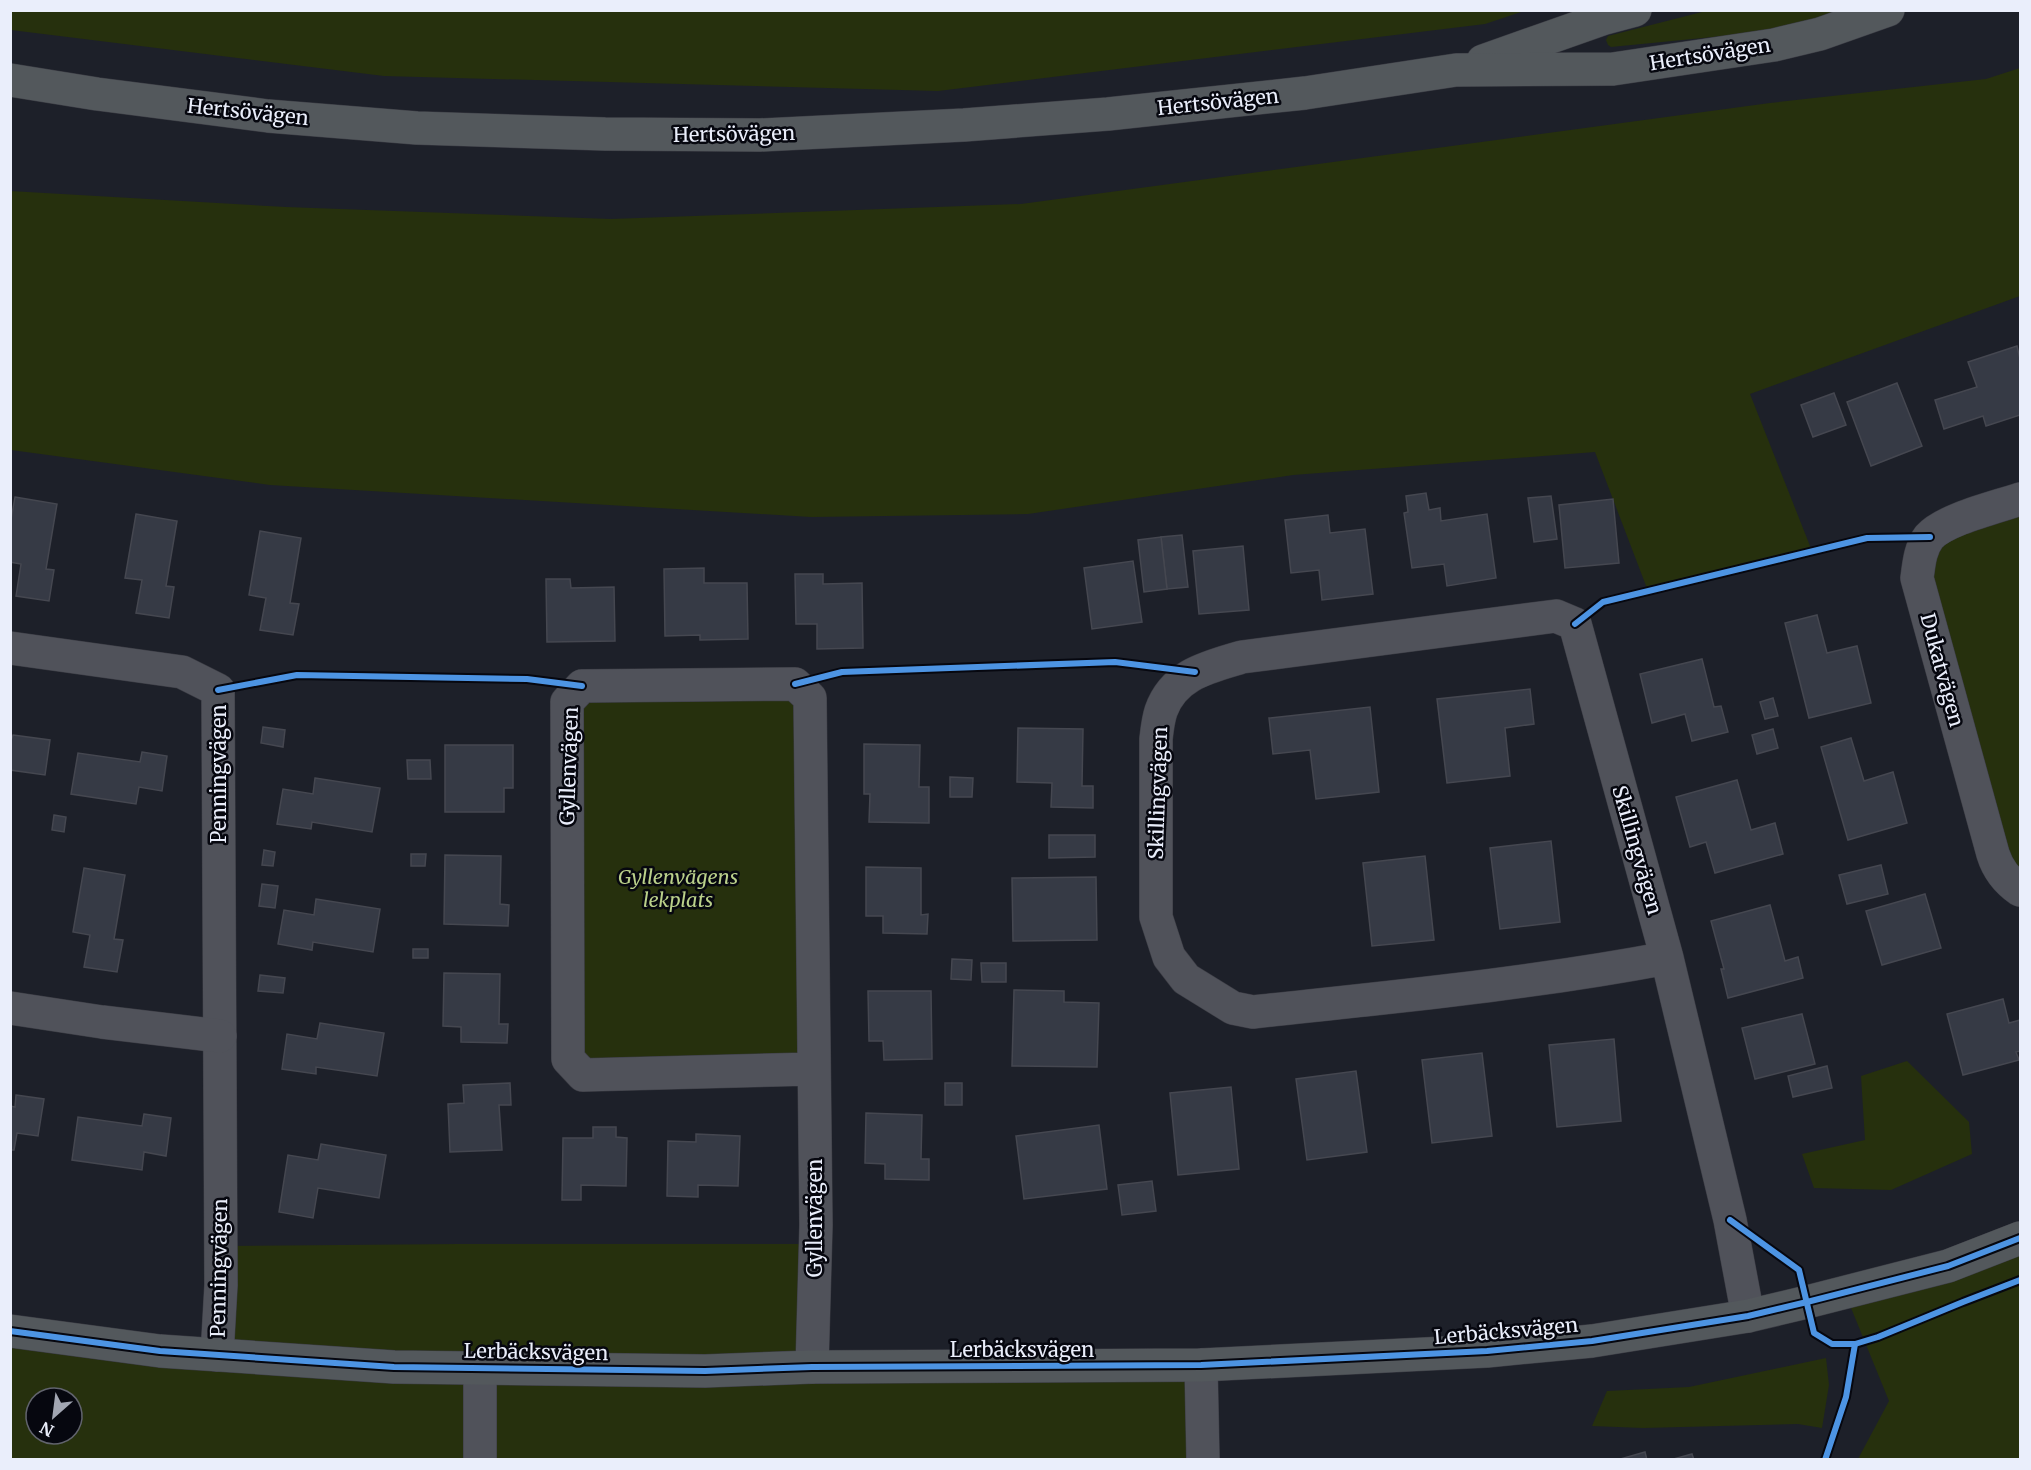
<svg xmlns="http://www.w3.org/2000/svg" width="2031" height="1470" viewBox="0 0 2031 1470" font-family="Merriweather,serif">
<rect width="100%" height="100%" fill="#1d2029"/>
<g fill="#26300d" fill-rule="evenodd">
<polygon points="11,10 1524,10 1524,11 1485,24 938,91 384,76 11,30"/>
<polygon points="1706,11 1843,11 1809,21 1753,33 1611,47 1608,45 1606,40 1608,36"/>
<path d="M2020,68V296L1750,394L1812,551C1758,567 1703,577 1648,591L1595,452L1293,475L1028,514L811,517L270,485L11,450L10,191L286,207L611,219L1021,204L1770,103L1986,79Z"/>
<polygon points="2020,496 2020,894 1955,729 1926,540"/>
<polygon points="794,684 809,1071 582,1074 579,686"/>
<polygon points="1907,1061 1969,1122 1972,1154 1891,1190 1814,1188 1802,1154 1865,1140 1861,1076"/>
<path d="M459,1244H813L810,1365H1201L1204,1459H11L10,1330L217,1356L220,1246ZM36,1398H72V1434H36Z"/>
<polygon points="2020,1246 2020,1459 1858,1459 1889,1401 1849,1303"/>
<polygon points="1826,1358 1829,1385 1822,1428 1798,1424 1643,1428 1592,1426 1607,1391 1689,1387"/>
</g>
<g fill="#363a45" stroke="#454750" stroke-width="1.5">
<polygon points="2017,346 2020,359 2020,415 1986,426 1983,416 1944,429 1935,400 1977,387 1968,362"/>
<polygon points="1897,383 1922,446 1871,466 1847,402"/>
<polygon points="1834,393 1846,425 1813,437 1801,405"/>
<polygon points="1426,493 1429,510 1440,508 1441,521 1487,514 1496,578 1447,586 1444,564 1412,568 1404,513 1408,512 1406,496"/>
<polygon points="1551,496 1557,539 1534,542 1528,498"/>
<polygon points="15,497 57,504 46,569 54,570 49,601 16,596 21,564 10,562 10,525"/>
<polygon points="1613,499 1619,563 1565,568 1559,505"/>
<polygon points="136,514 177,521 166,586 174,587 169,618 136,613 142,580 125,578"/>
<polygon points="1328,515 1330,533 1365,529 1373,594 1322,600 1319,570 1291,573 1285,520"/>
<polygon points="260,531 301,538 290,603 299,604 293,635 260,630 266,598 249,595"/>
<polygon points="1182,535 1188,587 1167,589 1161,537"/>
<polygon points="1161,537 1167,589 1144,592 1138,540"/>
<polygon points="1243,546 1249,610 1199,614 1193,551"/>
<polygon points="1133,561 1142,622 1092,629 1084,568"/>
<polygon points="704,568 704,583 747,583 748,639 700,640 700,635 665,636 664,569"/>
<polygon points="795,574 823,574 823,584 862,583 863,648 817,649 817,624 796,624"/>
<polygon points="546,579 570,579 571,588 614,587 615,641 547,642"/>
<polygon points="1817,615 1827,653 1857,646 1871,703 1809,718 1785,623"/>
<polygon points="1702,659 1714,707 1721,706 1728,732 1692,741 1685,714 1652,723 1640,674"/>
<polygon points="1530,689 1534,724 1505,728 1510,776 1447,783 1437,699"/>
<polygon points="1773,698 1778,716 1765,719 1760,702"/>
<polygon points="1370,707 1379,792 1316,799 1310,750 1273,754 1269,718"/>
<polygon points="263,727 285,730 283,747 261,743"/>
<polygon points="1018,728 1083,729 1082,786 1093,786 1093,808 1051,807 1052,783 1017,782"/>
<polygon points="1773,729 1778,748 1757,754 1752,735"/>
<polygon points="13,735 50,740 45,775 10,770 10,744"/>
<polygon points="1851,738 1864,781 1893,772 1907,823 1848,840 1821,747"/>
<polygon points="864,744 920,745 919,787 929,787 929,823 869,822 870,794 864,794"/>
<polygon points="445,745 513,745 513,788 504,788 504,812 445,812"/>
<polygon points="142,752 167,756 162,791 139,787 136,804 71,794 78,753 140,762"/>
<polygon points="407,760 430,760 431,779 408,779"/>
<polygon points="950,777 973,778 972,797 950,797"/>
<polygon points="315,778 380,788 372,832 312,822 311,829 277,824 283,789 313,794"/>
<polygon points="1737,780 1751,830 1775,823 1783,854 1715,873 1706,842 1690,847 1676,797"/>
<polygon points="54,815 66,817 64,832 52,830"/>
<polygon points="1049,835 1095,835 1095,857 1049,858"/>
<polygon points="1551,841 1560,922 1500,929 1490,848"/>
<polygon points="264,850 275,852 273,866 262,865"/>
<polygon points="411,854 426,854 425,866 411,866"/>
<polygon points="445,855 501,856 500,904 509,905 508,926 444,924"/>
<polygon points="1425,856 1434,940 1372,946 1363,863"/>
<polygon points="1881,865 1888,894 1847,904 1839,875"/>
<polygon points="866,867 921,868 921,915 928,914 927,934 883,933 883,916 866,916"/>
<polygon points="84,868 125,875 114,939 123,940 117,972 84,967 90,935 73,932"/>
<polygon points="1096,877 1097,940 1013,941 1012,878"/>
<polygon points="262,884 278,886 275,908 259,906"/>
<polygon points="1925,894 1941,948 1882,965 1866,911"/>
<polygon points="316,899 380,909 373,952 313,942 312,950 278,944 284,910 314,915"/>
<polygon points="1770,905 1785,961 1798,957 1803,978 1728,998 1721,969 1724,969 1711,921"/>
<rect x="413" y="949" width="15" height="9"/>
<polygon points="952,959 972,960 971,980 951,979"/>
<polygon points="981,963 1006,963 1006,982 982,982"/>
<polygon points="444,973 500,974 499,1024 508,1024 507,1043 461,1042 461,1027 443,1026"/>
<polygon points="260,975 285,978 283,993 258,991"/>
<polygon points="1014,990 1064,991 1064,1002 1099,1003 1097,1067 1012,1066"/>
<polygon points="868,991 931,991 932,1059 884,1060 883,1041 869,1041"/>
<polygon points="2003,999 2009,1023 2020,1020 2020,1051 2016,1052 2019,1060 1963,1075 1947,1014"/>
<polygon points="1802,1014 1815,1064 1755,1079 1742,1028"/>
<polygon points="320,1023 384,1033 377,1076 316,1067 316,1074 282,1069 287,1034 317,1039"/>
<polygon points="1614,1039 1621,1121 1557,1127 1549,1045"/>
<polygon points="1482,1053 1492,1136 1432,1143 1422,1060"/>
<polygon points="1827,1066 1832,1088 1793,1097 1788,1076"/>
<polygon points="1356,1071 1367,1152 1307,1160 1296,1079"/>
<polygon points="510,1083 511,1105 499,1105 502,1150 450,1152 448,1104 464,1103 463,1085"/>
<rect x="945" y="1083" width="17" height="22"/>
<polygon points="1231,1087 1239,1169 1178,1175 1170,1093"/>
<polygon points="16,1095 44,1099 38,1136 17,1133 14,1150 10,1150 10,1106 15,1107"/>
<polygon points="866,1113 922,1115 921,1159 929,1159 929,1180 885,1179 885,1164 865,1163"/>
<polygon points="144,1114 171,1118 166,1156 144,1152 142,1170 72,1160 78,1117 142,1126"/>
<polygon points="1099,1125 1107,1189 1024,1199 1016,1136"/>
<polygon points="593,1127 616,1127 616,1137 627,1138 626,1186 581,1185 581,1200 562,1200 563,1138 593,1138"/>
<polygon points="696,1134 740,1136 738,1186 698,1185 698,1197 667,1196 668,1141 696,1142"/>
<polygon points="321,1144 386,1155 379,1198 318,1188 313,1218 279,1212 288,1155 318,1160"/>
<polygon points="1152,1181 1156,1211 1122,1215 1118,1185"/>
<polygon points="1645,1452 1647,1460 1617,1460"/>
<polygon points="1692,1454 1694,1460 1670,1460"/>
</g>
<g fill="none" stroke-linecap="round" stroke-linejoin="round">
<g stroke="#3a3b43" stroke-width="34">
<g id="street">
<path d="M2020,499C1997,507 1945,519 1929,537C1920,549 1919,563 1917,578L1993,854C1998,870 2007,881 2020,890"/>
<polyline points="10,648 182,672 218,690 221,1285 217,1355"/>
<path d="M1667,958C1530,984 1391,997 1253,1012L1233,1008L1186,979L1169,957L1156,917V739C1157,730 1158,720 1161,711C1174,674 1209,667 1242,657L1556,616L1575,624L1667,958L1730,1220L1748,1316"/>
<polyline points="10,1008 102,1022 220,1036"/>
<polyline points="1201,1365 1203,1460"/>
<polyline points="812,1367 816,1225 810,698 795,684 582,686 567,702 568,1059 583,1075 813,1069"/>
<polyline points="480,1460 480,1367"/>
</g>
</g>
<g stroke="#3a3b43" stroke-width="34">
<g id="secondary">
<polyline points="1483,61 1605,18 1635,10"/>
<polyline points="10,80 97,94 268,116 417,128 605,134 760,135 964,125 1108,114 1305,93 1456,70 1613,69 1774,45 1820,34 1888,10"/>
<polyline points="10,1331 160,1351 394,1367 705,1371 812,1367 1201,1365 1487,1351 1592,1341 1748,1316 1807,1302 1948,1266 2020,1238"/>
</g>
</g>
<use href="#street" stroke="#50525a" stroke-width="33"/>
<use href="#secondary" stroke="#53585c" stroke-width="33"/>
<g stroke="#06070f" stroke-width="10">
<g id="cycleway">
<polyline points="1575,624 1603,602 1867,538 1930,537"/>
<polyline points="795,684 842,672 1115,662 1195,672"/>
<polyline points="218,690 297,675 527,679 582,686"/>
<polyline points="1730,1220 1799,1270 1814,1333 1832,1344 1855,1344 1878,1337 1963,1302 2020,1280"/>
<polyline points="10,1331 160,1351 394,1367 705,1371 812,1367 1201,1365 1487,1351 1592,1341 1748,1316 1807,1302 1948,1266 2020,1238"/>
<polyline points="1825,1460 1846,1397 1855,1344"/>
</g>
</g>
<use href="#cycleway" stroke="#4d94e3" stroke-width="6"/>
</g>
<g text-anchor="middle" stroke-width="5" stroke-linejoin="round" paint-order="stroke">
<g font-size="20" fill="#eaeefb" stroke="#06070f">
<text transform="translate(1710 54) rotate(-9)" y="7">Hertsövägen</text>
<text transform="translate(1218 102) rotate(-6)" y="7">Hertsövägen</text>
<text transform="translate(248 112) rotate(6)" y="7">Hertsövägen</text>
<text transform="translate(734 134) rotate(-1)" y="7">Hertsövägen</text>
<text transform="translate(1942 670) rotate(75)" y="7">Dukatvägen</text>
<text transform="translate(569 766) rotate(-88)" y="7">Gyllenvägen</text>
<text transform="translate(219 774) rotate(-90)" y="7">Penningvägen</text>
<text transform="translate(1158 793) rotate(-88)" y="7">Skillingvägen</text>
<text transform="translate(1637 850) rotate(74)" y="7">Skillingvägen</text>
<text transform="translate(815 1218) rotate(-90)" y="7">Gyllenvägen</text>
<text transform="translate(219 1268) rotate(-89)" y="7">Penningvägen</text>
<text transform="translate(1506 1331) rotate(-5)" y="7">Lerbäcksvägen</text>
<text x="1022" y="1357">Lerbäcksvägen</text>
<text transform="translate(536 1352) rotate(1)" y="7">Lerbäcksvägen</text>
</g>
<g font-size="20" font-style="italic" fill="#bad08a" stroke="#06070f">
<text x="678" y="884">Gyllenvägens<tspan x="678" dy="23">lekplats</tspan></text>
</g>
</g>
<rect width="2031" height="1470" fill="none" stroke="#eaeefb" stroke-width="24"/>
<g transform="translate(54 1416) rotate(208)"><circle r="28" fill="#06070f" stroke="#61636d" stroke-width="1.5"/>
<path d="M0-4.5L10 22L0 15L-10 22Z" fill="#a2a6b2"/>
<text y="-9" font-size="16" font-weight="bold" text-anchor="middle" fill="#eaeefb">N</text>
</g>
</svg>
